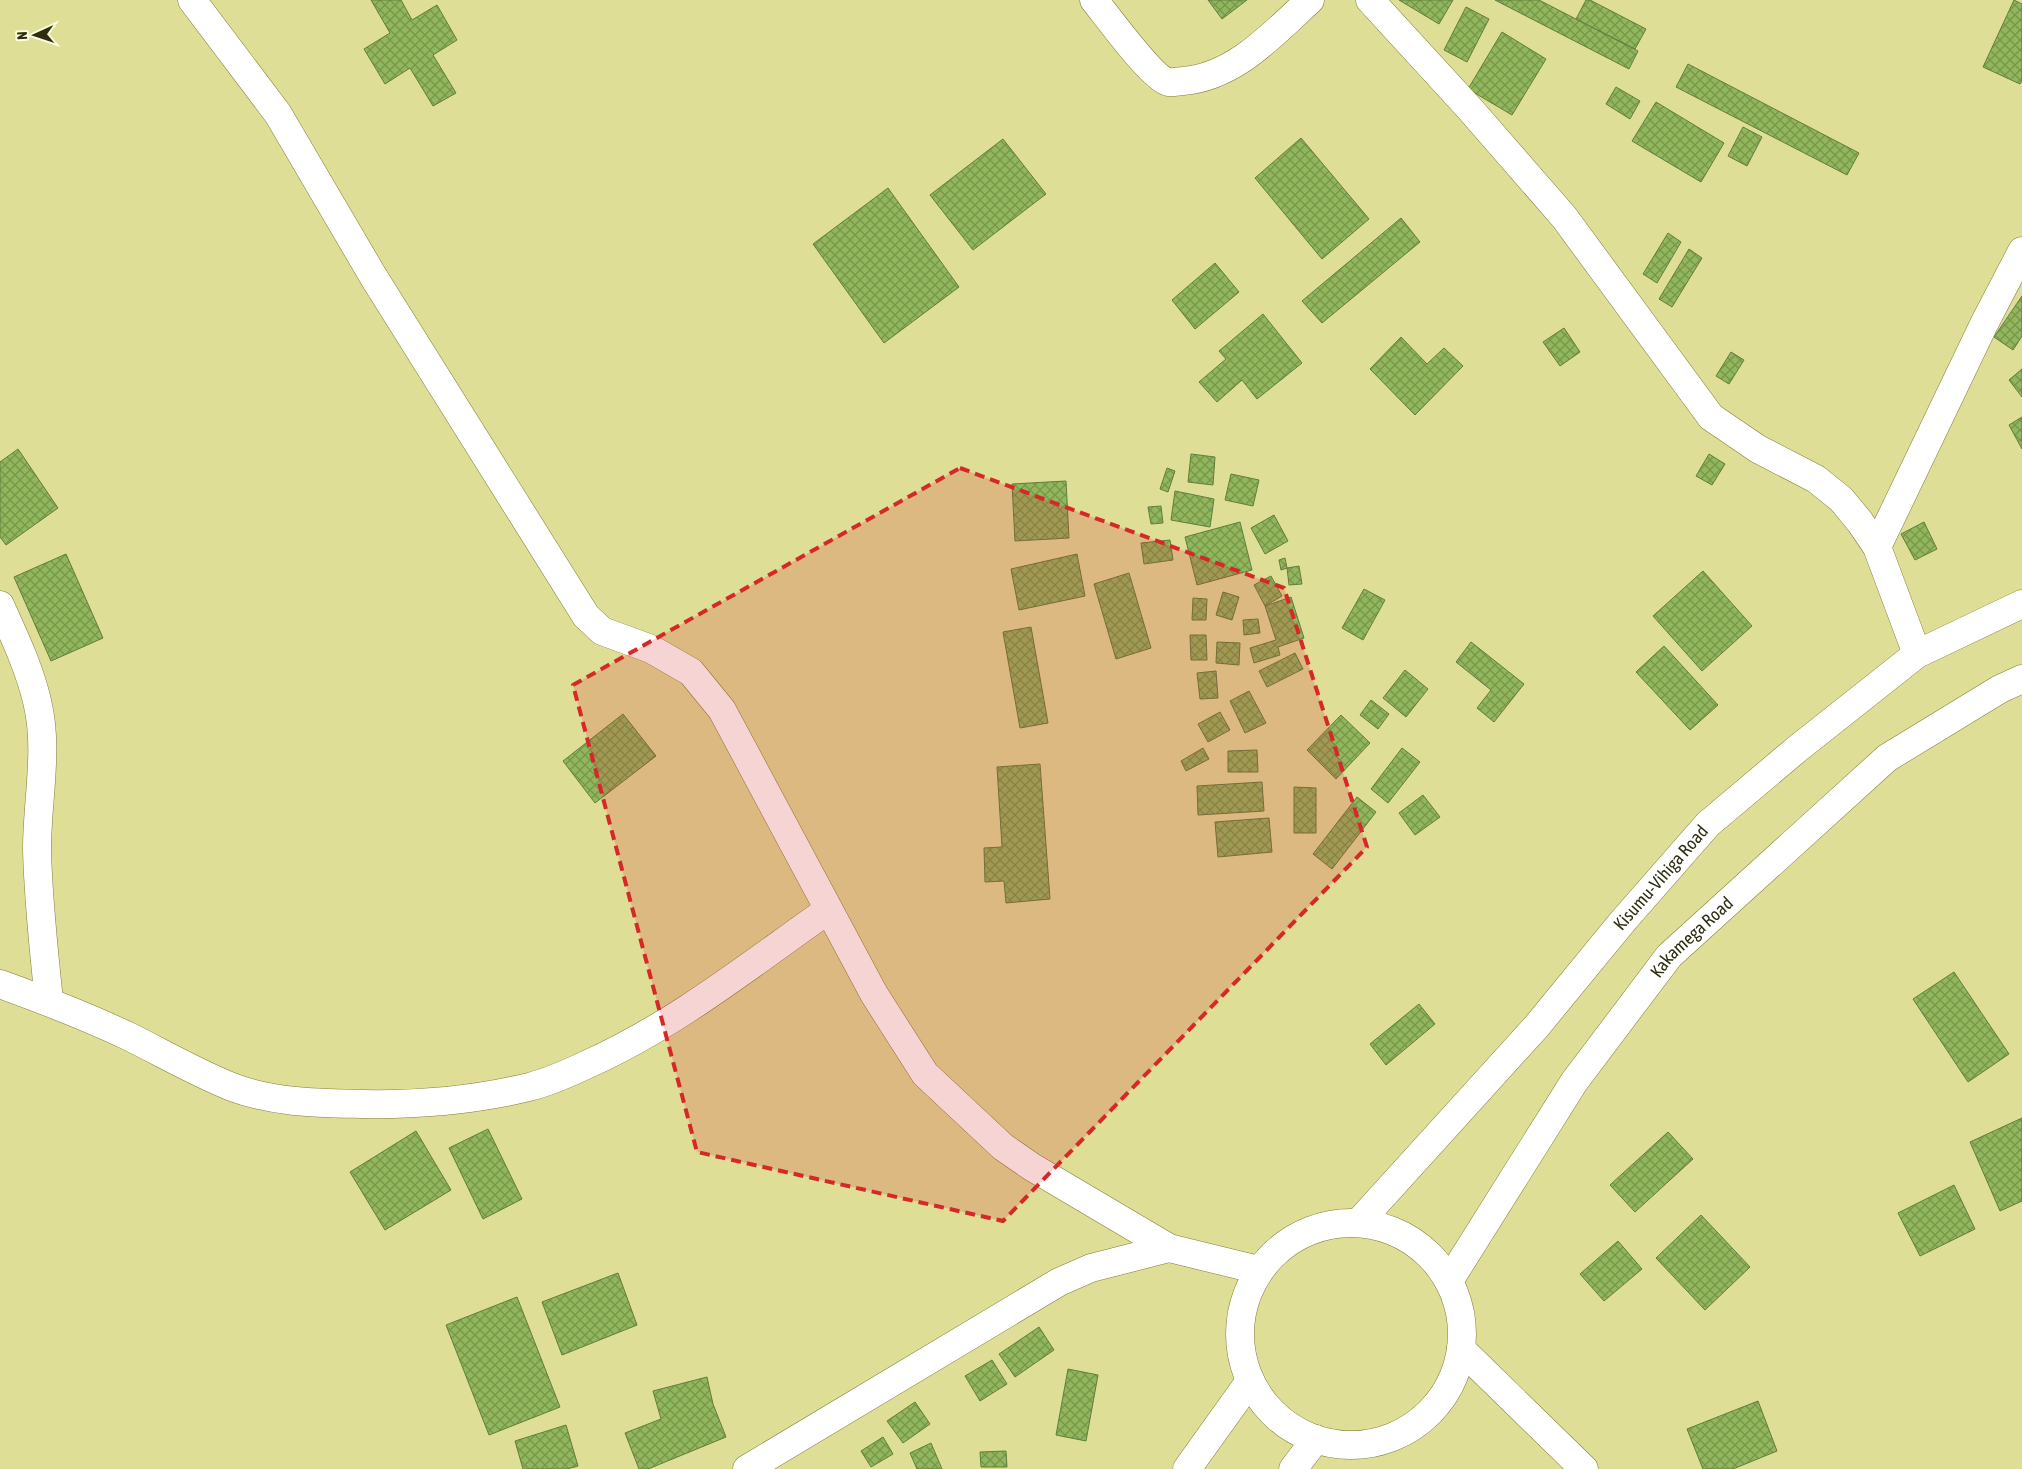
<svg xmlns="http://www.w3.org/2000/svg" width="2022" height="1469" viewBox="0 0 2022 1469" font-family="'Asap Condensed',sans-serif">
<defs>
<pattern id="building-cross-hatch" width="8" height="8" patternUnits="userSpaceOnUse" patternTransform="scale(1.25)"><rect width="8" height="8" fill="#91b75d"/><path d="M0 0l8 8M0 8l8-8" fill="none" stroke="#77954b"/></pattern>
</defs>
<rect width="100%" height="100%" fill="#dede96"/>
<g fill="url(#building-cross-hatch)" stroke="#627c3e">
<polygon points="371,0 401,0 412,20 437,5 457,40 433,55 456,93 433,106 410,68 385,84 364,49 390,33"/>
<polygon points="1208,0 1247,0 1222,19"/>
<polygon points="1399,0 1453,0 1439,24"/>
<polygon points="1495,0 1539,0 1638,51 1629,69"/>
<polygon points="1586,0 1590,0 1646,29 1635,49 1576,19"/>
<polygon points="2014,0 2022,4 2022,81 2020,84 1983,67"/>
<polygon points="1466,7 1489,19 1467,62 1444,50"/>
<polygon points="1502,32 1546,59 1512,115 1468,89"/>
<polygon points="1688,64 1859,153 1847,175 1676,87"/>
<polygon points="1616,87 1640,101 1630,119 1606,104"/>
<polygon points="1656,102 1724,143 1701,182 1632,141"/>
<polygon points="1743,127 1762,137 1747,166 1728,156"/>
<polygon points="1301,138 1369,219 1322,259 1255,178"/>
<polygon points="1003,139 1046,194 973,250 930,195"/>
<polygon points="888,188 959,287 884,343 813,244"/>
<polygon points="1401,218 1420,242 1322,323 1302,301"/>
<polygon points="1668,233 1681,242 1657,283 1643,274"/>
<polygon points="1689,249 1702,258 1672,307 1659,299"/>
<polygon points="1215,263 1239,292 1195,329 1172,300"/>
<polygon points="2022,296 2022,336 2013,350 1994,337"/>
<polygon points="1263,314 1302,363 1257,399 1242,380 1217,402 1199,382 1226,359 1219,351"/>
<polygon points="1564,328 1580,352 1560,366 1543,342"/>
<polygon points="1401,337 1427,364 1444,348 1463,366 1415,415 1370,369"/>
<polygon points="1731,352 1744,360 1729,384 1716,376"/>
<polygon points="2022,369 2022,397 2009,380"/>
<polygon points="2022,417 2022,449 2009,425"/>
<polygon points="18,449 58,508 6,545 0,537 0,462"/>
<polygon points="1191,454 1215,457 1213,485 1188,482"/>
<polygon points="1709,454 1725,464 1712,485 1696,476"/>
<polygon points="1167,468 1175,471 1168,492 1160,489"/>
<polygon points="1231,474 1259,480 1253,506 1225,500"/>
<polygon points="1066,481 1069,538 1015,541 1012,484"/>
<polygon points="1175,491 1214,499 1210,527 1171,520"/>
<polygon points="1161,506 1163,523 1151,524 1148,507"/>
<polygon points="1274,515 1288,541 1265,554 1251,528"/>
<polygon points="1240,522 1252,570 1197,585 1185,537"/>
<polygon points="1924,522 1937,549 1915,560 1901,534"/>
<polygon points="1170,540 1173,560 1144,564 1141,543"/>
<polygon points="66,554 103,638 51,661 14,577"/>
<polygon points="1077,554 1085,596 1019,610 1011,569"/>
<polygon points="1285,558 1287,568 1281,570 1279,560"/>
<polygon points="1299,566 1302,584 1289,585 1287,568"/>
<polygon points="1703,571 1752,626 1702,671 1653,616"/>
<polygon points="1129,573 1151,648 1116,659 1094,584"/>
<polygon points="1271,576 1282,596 1265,606 1254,585"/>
<polygon points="1364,589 1385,600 1363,640 1342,628"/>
<polygon points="1223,592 1239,597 1232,620 1216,615"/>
<polygon points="1291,597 1304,638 1278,647 1280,655 1254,663 1250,648 1276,640 1265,606"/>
<polygon points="1193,598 1207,599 1206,620 1192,620"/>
<polygon points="1258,619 1260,633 1244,635 1243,620"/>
<polygon points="1031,627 1048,723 1020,728 1003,632"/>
<polygon points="1190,635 1206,635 1207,660 1191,660"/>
<polygon points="1217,642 1240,643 1239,665 1216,663"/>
<polygon points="1471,642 1524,684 1494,722 1477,708 1491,690 1456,662"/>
<polygon points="1664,646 1718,705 1690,730 1636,672"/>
<polygon points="1295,653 1303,669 1267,687 1259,671"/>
<polygon points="1405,670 1428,689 1406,717 1383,698"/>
<polygon points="1216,671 1218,698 1200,699 1197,673"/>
<polygon points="1249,691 1266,723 1245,733 1230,701"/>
<polygon points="1371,700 1389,714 1378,729 1360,715"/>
<polygon points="1220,712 1230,730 1208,742 1198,724"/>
<polygon points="623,714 656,756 595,803 563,761"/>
<polygon points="1341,715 1370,743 1336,779 1307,750"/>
<polygon points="1203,748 1209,759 1186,771 1181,761"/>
<polygon points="1402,748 1420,762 1388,803 1371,789"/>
<polygon points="1257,750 1258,772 1228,772 1228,751"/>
<polygon points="1040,764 1050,899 1006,903 1004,881 985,882 984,848 1002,847 997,767"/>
<polygon points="1262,782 1264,811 1198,815 1197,786"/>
<polygon points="1294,787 1316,788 1316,833 1294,833"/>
<polygon points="1423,795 1440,817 1415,835 1399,813"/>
<polygon points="1357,797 1376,812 1332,869 1313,854"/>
<polygon points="1269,818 1272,852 1218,857 1215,822"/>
<polygon points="1954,972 2009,1054 1968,1082 1913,999"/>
<polygon points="1419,1004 1435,1024 1386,1065 1370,1044"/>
<polygon points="2022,1118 2022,1201 2000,1211 1970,1142"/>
<polygon points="488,1129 522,1199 483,1219 449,1148"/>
<polygon points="416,1131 451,1190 385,1230 350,1172"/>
<polygon points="1668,1132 1693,1159 1635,1212 1610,1185"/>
<polygon points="1954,1185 1975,1229 1920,1256 1898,1213"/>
<polygon points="1701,1215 1750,1267 1705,1310 1656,1258"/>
<polygon points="1618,1241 1642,1269 1604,1301 1580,1274"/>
<polygon points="618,1273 637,1325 562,1355 542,1302"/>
<polygon points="517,1297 560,1407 489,1435 446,1325"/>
<polygon points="1039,1327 1054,1350 1015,1377 999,1354"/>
<polygon points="992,1360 1007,1384 980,1401 965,1376"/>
<polygon points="1068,1369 1098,1375 1086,1441 1056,1435"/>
<polygon points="707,1377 713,1404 726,1437 648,1469 639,1469 625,1433 661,1419 653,1391"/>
<polygon points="1758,1401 1777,1451 1733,1469 1703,1469 1687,1429"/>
<polygon points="915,1402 930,1424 903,1443 887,1421"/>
<polygon points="566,1425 578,1466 567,1469 523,1469 515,1441"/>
<polygon points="883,1437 893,1454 871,1467 861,1451"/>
<polygon points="931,1443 942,1469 917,1469 910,1453"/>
<polygon points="1006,1451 1007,1467 981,1467 980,1452"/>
</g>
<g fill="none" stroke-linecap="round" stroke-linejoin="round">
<g stroke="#807f38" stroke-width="29">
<g id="minor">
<polyline points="192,0 278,114 373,276 586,616 602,631 651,649 691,672 722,710 874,994 925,1074 1003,1147 1032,1167 1169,1248 1259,1270"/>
<path d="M1094,0C1107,16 1152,78 1168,82C1172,83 1179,81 1183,81C1235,77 1274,33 1310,0"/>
<polyline points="1370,0 1470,109 1564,217 1711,417 1758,449 1816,479 1841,499 1860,522 1877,547 1917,654"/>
<polyline points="1877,547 1984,324 2022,251"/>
<path d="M0,605C14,636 29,667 37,701C49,749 37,800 37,849C38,900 44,951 49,1001"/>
<path d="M0,984C44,1000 88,1017 130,1037C164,1054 197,1073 232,1087C274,1103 319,1103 362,1104C418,1105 475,1100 529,1087C549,1082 569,1073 588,1064C675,1025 751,964 828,910"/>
<polyline points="1461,1349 1584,1469"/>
<polyline points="747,1469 1059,1282 1091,1268 1169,1248"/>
</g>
</g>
<g stroke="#807f38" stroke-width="29">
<g id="highway">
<path id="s1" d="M1359,1222L1536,1027L1623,921L1708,824L1797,749L1917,654L2022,604"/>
<circle cx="1351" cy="1334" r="111"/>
<path id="s2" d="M1449,1281L1574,1082L1669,956L1887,758L2000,689L2022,679"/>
<polyline points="1187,1469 1250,1381"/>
<polyline points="1293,1469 1316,1439"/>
</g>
</g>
<use href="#minor" stroke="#fff" stroke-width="28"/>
<use href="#highway" stroke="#fff" stroke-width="28"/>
</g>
<path fill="#d62828" fill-opacity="0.2" stroke="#d62828" stroke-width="4" stroke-dasharray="10 6" stroke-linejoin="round" d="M960,468L1284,588L1367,847L1003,1221L697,1152L573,685Z"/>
<g text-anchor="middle" stroke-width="4.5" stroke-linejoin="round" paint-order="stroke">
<g font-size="18" fill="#2d2d0f" stroke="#fcfdd9">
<text dy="6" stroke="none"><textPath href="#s1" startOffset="458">Kisumu-Vihiga Road</textPath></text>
<text dy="6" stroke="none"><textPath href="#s2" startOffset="422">Kakamega Road</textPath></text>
</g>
</g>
<g transform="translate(35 35) rotate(267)" stroke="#fcfdd9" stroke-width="4" paint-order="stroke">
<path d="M0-4L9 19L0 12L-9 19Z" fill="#2d2d0f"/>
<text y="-8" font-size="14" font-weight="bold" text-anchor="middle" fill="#2d2d0f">N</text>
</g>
</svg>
